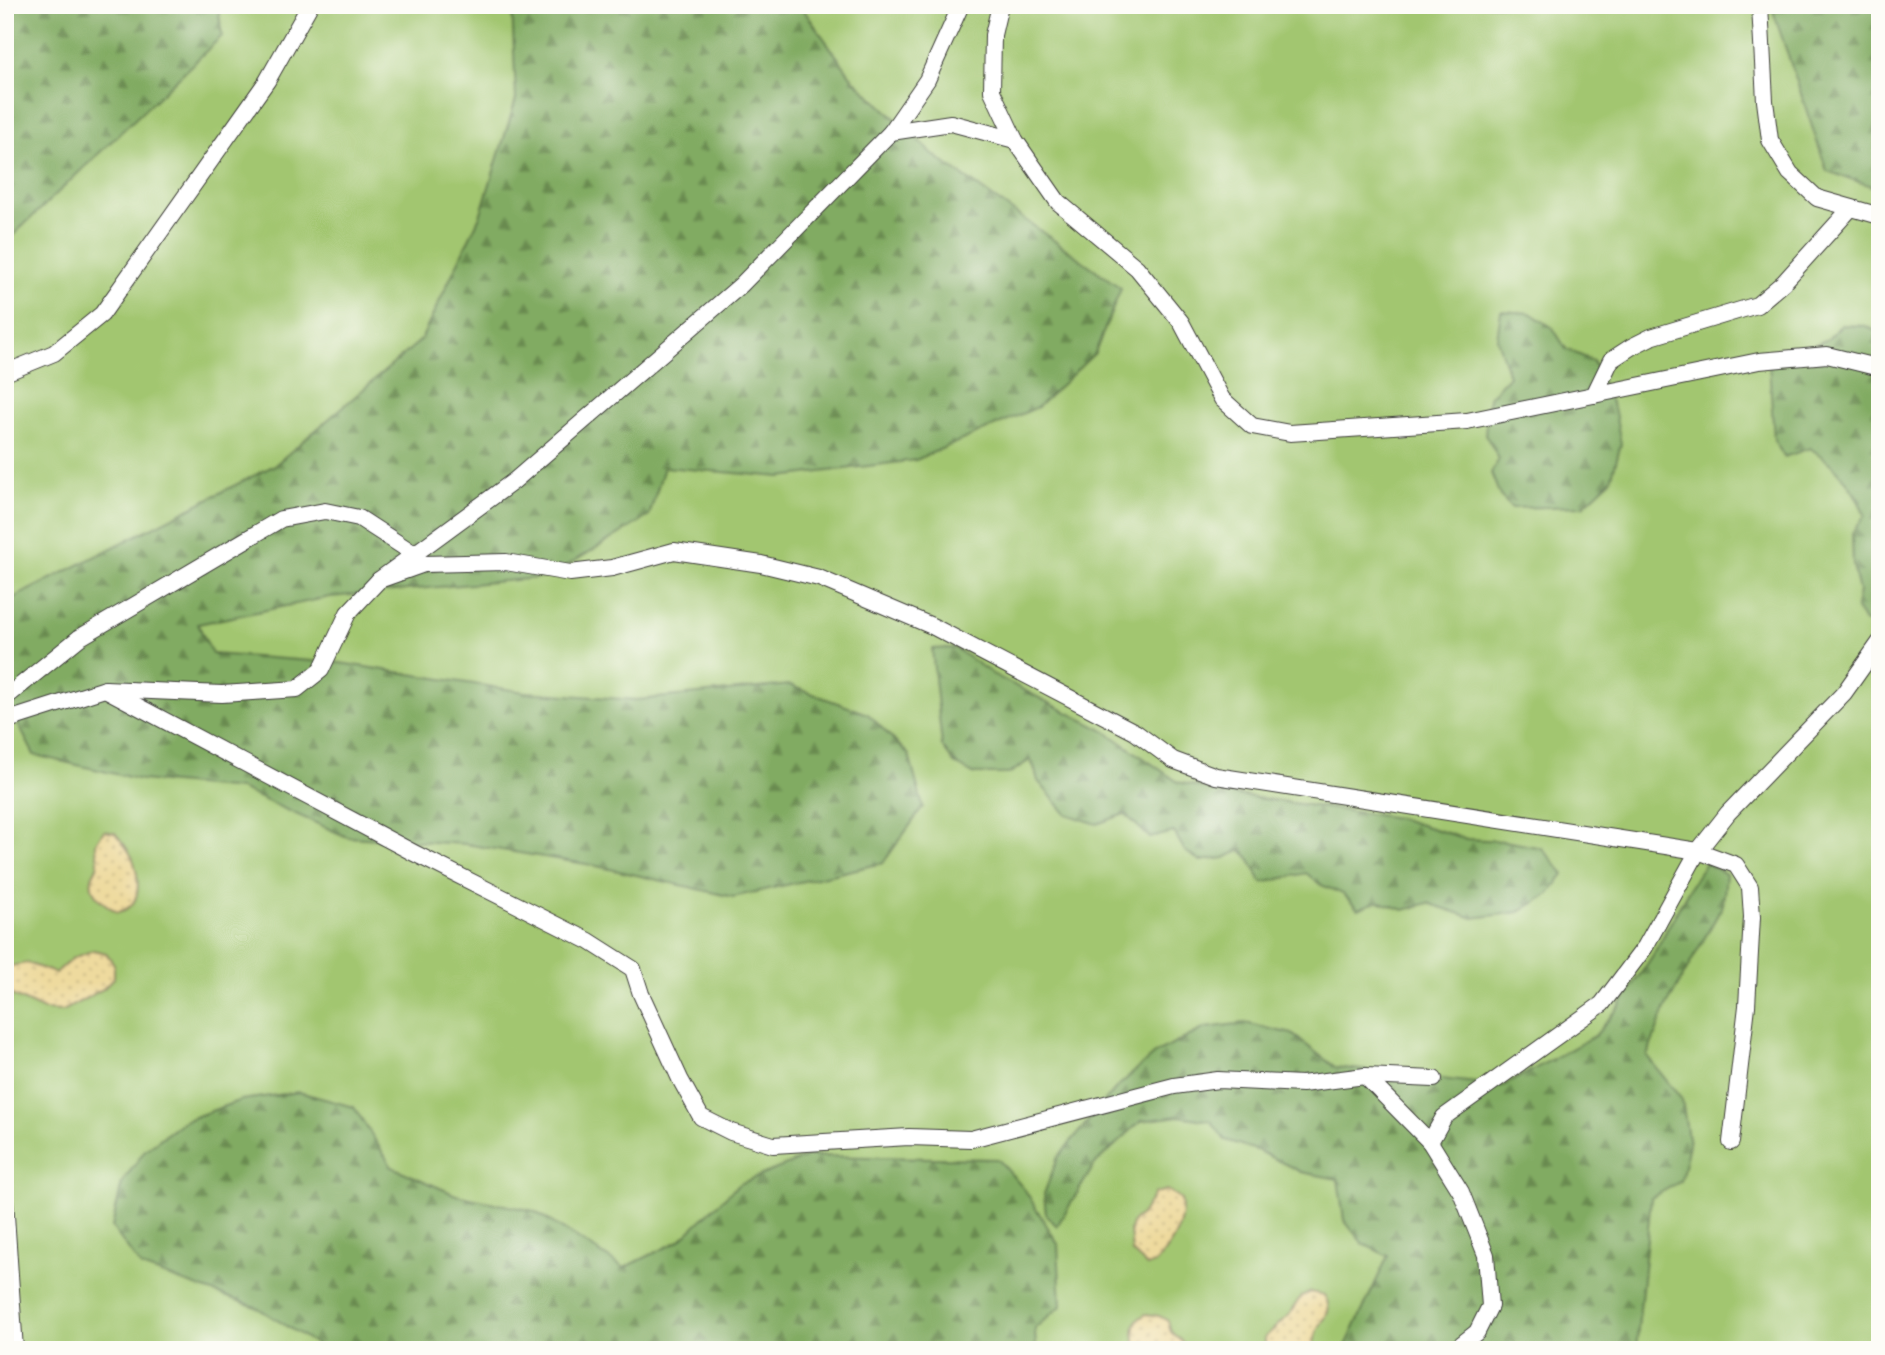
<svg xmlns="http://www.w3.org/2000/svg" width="1885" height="1355" viewBox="0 0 1885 1355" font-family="'Indie Flower',sans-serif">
<defs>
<pattern id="forest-firs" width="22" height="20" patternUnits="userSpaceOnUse" patternTransform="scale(1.75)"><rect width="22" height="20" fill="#81ab62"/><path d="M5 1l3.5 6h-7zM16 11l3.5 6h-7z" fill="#698a50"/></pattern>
<pattern id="sand-dots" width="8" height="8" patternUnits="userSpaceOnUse" patternTransform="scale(1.75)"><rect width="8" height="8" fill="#eeda9e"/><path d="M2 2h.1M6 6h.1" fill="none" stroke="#ccba88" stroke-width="1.8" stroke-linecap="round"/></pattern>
</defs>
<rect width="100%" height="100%" fill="#fdfcf7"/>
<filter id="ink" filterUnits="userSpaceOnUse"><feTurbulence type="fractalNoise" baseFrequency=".0143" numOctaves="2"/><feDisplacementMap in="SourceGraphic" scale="14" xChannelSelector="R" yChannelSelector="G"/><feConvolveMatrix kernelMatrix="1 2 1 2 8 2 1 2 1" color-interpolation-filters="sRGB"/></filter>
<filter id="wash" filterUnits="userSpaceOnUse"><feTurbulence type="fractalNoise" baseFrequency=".00686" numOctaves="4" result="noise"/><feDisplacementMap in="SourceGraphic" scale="28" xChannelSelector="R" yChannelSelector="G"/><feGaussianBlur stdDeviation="1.57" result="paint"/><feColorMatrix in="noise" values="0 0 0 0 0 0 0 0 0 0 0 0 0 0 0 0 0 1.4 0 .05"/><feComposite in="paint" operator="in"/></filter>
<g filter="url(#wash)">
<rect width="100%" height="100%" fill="#f1ebd4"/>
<rect fill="#a2c66f" stroke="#5f7146" stroke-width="2" x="5" y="5" width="1875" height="1345"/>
<g fill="url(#forest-firs)" stroke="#4e643f" stroke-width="2">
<polygon points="5,5 218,5 222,36 5,243"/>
<polygon points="512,5 800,5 854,80 935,156 1121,288 1095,353 1038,407 916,460 781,477 664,467 649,516 548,577 330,597 198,624 212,654 340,663 525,692 637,700 789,685 868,714 909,755 923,807 883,863 733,897 592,865 465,844 347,837 240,789 141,780 34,755 11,710 5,712 5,602 275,465 421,340 480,216 516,99"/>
<polygon points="1771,5 1880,5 1880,189 1827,171"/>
<polygon points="1501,311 1530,313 1553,328 1566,349 1593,361 1615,412 1621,444 1611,480 1583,506 1512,508 1500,496 1491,473 1499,459 1485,434 1489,397 1509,376 1497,339"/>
<path d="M1841,325L1866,326L1880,333V623L1864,622L1856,607L1859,591L1853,566L1852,533L1865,515C1852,484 1838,467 1810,448L1784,457L1774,440L1769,364L1828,339Z"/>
<polygon points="955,648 994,675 1105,731 1178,782 1236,795 1398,818 1467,839 1505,841 1542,848 1564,874 1549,894 1519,912 1473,918 1428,903 1404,910 1378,901 1358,909 1343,894 1321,885 1306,873 1262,883 1249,858 1241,850 1225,858 1200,861 1185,851 1174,832 1150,838 1125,814 1097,824 1066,814 1038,781 1034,767 1030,760 1009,774 973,774 954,763 942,746 932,649"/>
<polygon points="1706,863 1726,874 1723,905 1666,1007 1647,1056 1682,1100 1689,1144 1681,1181 1651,1198 1636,1350 1344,1350 1388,1256 1363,1244 1344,1220 1338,1179 1301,1172 1259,1151 1225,1140 1211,1121 1179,1116 1141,1121 1095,1164 1057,1226 1046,1215 1044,1194 1058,1157 1115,1089 1154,1054 1205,1028 1245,1023 1292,1034 1335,1067 1503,1086 1595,1036 1619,1007 1653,955 1695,878"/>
<polygon points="299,1092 354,1107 392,1167 456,1195 534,1211 624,1268 679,1241 739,1184 809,1156 998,1159 1025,1190 1058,1244 1061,1306 1035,1328 1036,1350 325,1350 256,1307 141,1267 112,1227 122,1183 145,1150 184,1121 241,1100"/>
</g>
<g fill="url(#sand-dots)" stroke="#857b5d" stroke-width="2">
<path d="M104,831L115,833C122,842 131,851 134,862C140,882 142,908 117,912C106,905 88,895 92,878C93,872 98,869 98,862C97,845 91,848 104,831Z"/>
<polygon points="94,950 106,953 114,964 114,978 103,989 63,1011 44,1010 5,992 5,967 27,963 55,973 73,958"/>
<path d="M1167,1190L1181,1199C1186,1223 1172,1244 1157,1262L1147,1266L1132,1252L1130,1230L1133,1221L1141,1215L1155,1193Z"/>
<path d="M1311,1292L1324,1295C1335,1314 1323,1316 1317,1332C1315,1338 1314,1344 1312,1350H1265V1337L1289,1315L1301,1296Z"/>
<path d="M1146,1314L1159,1316L1168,1321L1171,1332L1191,1350H1138C1133,1340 1133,1330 1137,1320Z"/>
</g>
</g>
<g filter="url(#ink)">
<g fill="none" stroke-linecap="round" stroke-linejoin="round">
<g stroke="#3c3b38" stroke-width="18">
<g id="lane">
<polyline points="1000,5 993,35 992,91 1015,140 1058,202 1137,268 1181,322 1222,399 1252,426 1290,433 1467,421 1759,361 1827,355 1880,368"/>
<polyline points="1760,5 1765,101 1770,140 1790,173 1817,198 1880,216"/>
<polyline points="891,132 951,123 1015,140"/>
<polyline points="5,373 54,353 102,314 267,81 310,5"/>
<polyline points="1594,395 1611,360 1631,347 1651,337 1757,305 1784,282 1851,208"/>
<polyline points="379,580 424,564 506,562 570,573 612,568 674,551 761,564 819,578 932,626 1135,732 1173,760 1216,776 1698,851 1736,865 1750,887 1752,917 1747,1006 1731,1142"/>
<polyline points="105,689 414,853 589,941 633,969 641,994 680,1079 701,1117 731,1132 773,1145 909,1137 971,1139 1174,1086 1218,1080 1302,1084 1365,1076 1434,1079"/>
<polyline points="5,698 79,638 281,519 325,511 359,518 413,553"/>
<polyline points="5,721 105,689 222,694 297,689 321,670 348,613 379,580 514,481 741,285 891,132 927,80 961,5"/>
<polyline points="1365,1076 1430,1142"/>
<polyline points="5,1175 5,1179"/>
<polyline points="5,1200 15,1350"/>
<polyline points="1454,1350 1477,1332 1490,1306 1486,1255 1461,1192 1430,1142 1444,1117 1602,1004 1645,947 1698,851 1728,813 1844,693 1880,642"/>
</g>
</g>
<use href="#lane" stroke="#fff" stroke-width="16"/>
</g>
</g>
<rect width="1885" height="1355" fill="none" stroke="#fdfcf7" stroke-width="28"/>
</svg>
